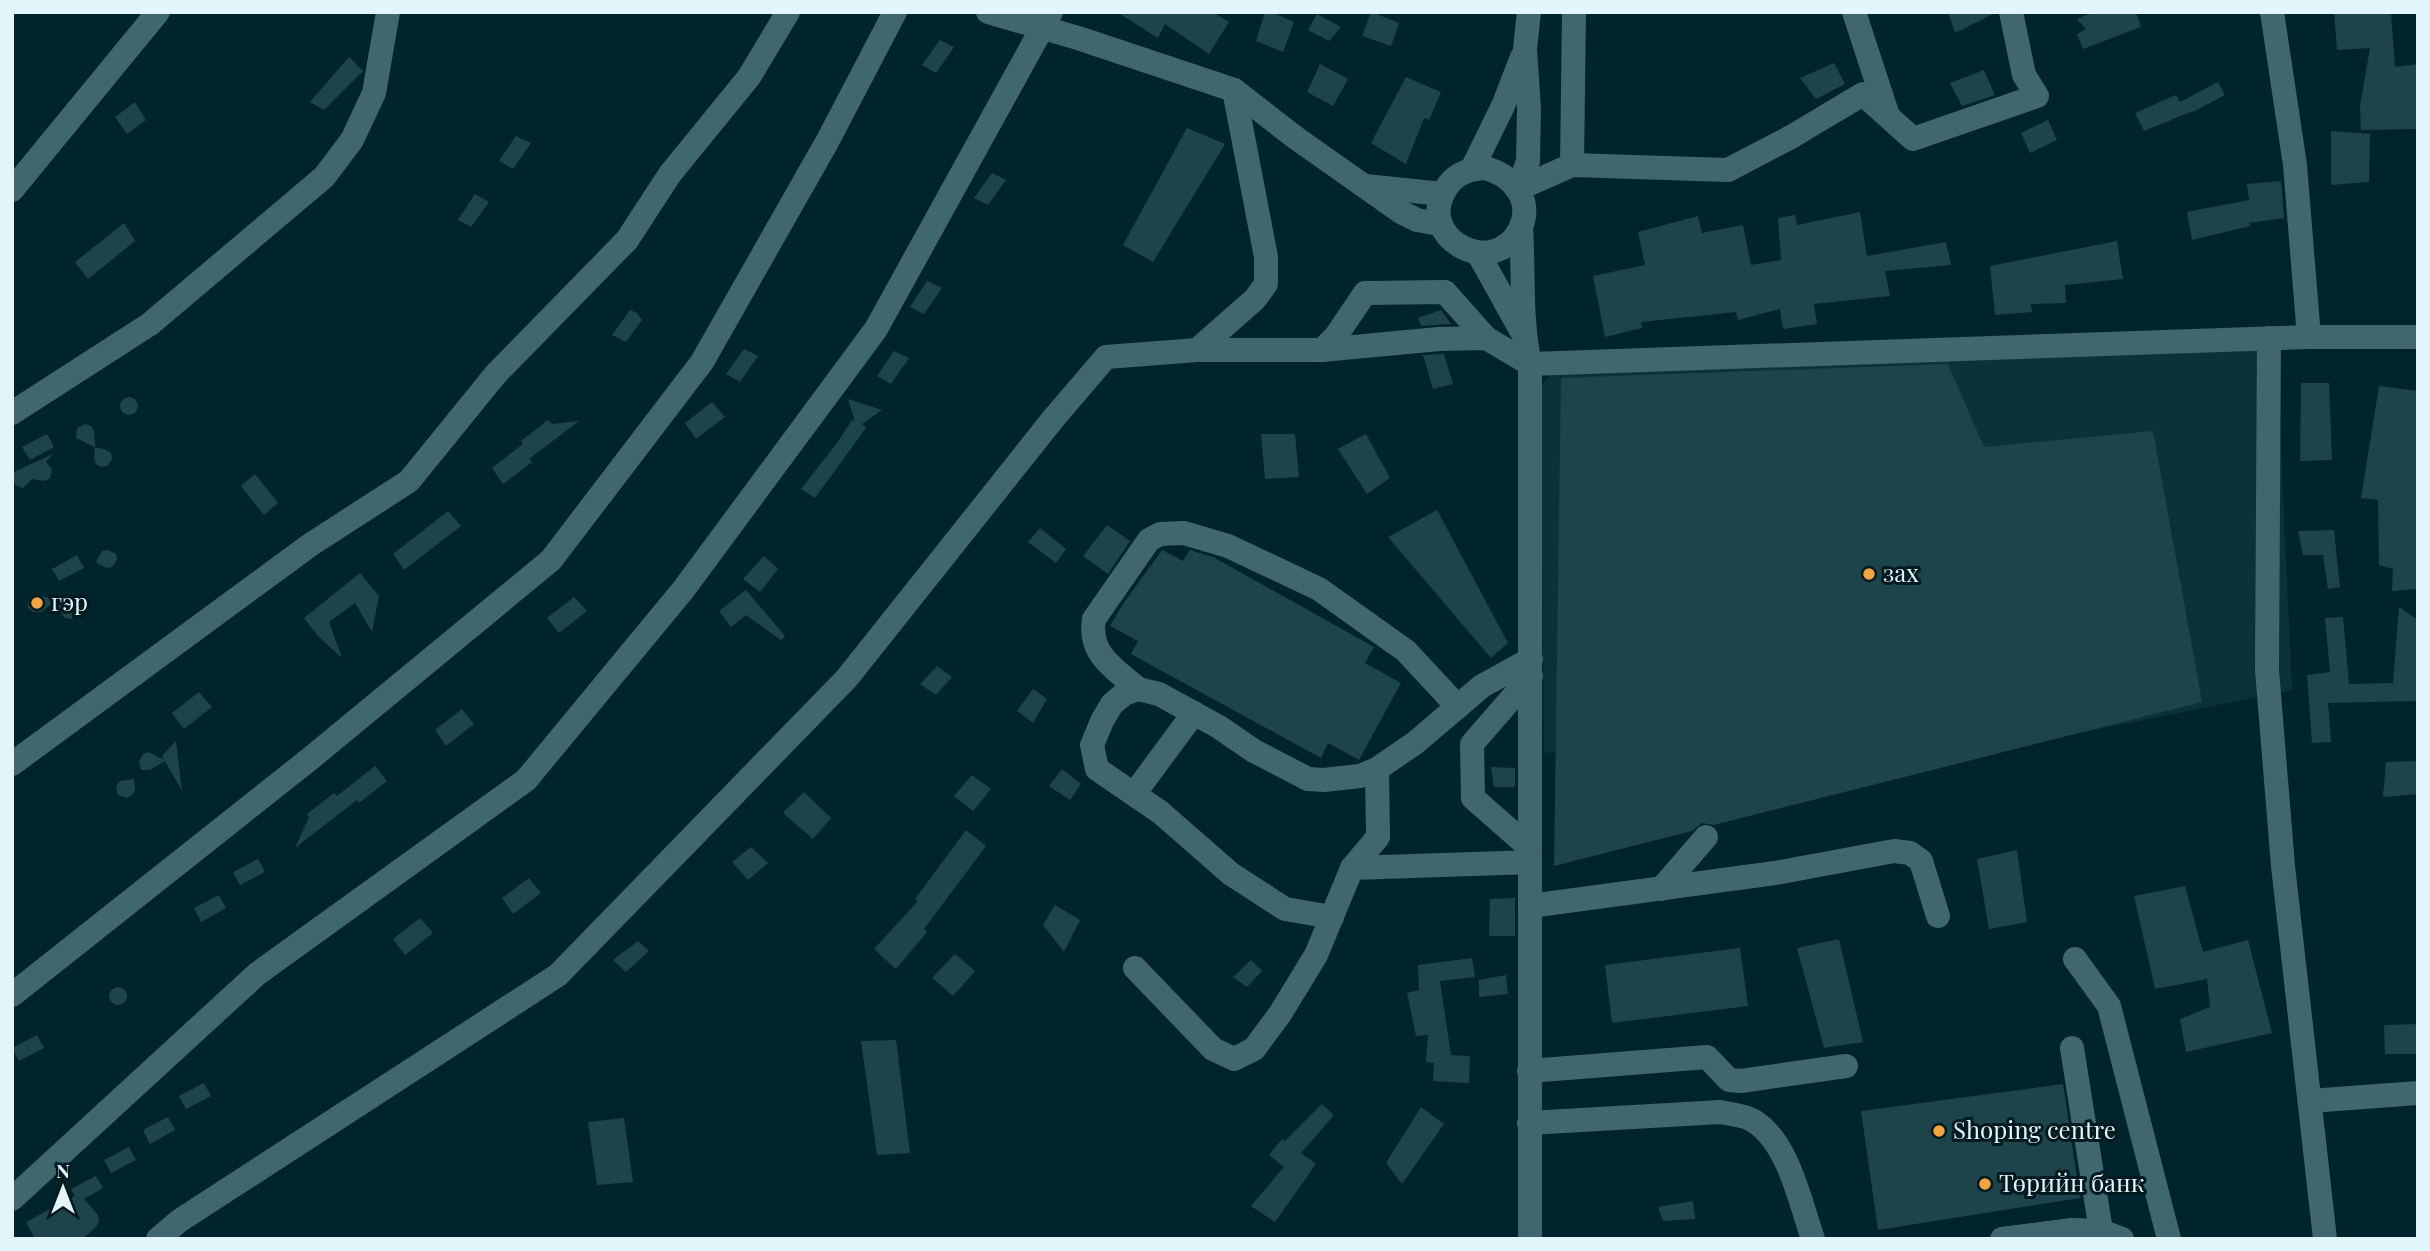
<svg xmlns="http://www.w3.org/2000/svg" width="2430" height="1251" viewBox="0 0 2430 1251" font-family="'Playfair Display',serif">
<rect width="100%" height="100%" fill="#00242b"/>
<polygon fill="#0a3239" points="2276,345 2292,690 1677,814 1664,743 1544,753 1540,386 1557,370"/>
<g fill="#1e444b">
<polygon points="1117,12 1213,12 1229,22 1209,54 1165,24 1158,38"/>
<polygon points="1265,12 1271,12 1294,22 1283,52 1256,41"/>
<polygon points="1371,12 1399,23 1391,46 1362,36"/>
<polygon points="1948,12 1997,12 1955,33"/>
<polygon points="2093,12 2136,12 2141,27 2083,49 2077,34 2086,29 2077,19"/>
<polygon points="2334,12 2391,12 2395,67 2418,64 2418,129 2361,130 2360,106 2370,48 2337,50"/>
<polygon points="1317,14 1341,27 1329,41 1308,30"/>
<polygon points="940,40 954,47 936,73 922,65"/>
<polygon points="349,57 363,71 324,110 310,102"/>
<polygon points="1834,63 1845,84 1816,99 1800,78"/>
<polygon points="1320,64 1348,79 1333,106 1307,92"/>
<polygon points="1984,70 1995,95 1962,106 1950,83"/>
<polygon points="1406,77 1441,92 1429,120 1424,118 1406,164 1371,143"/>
<polygon points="2218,82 2225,95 2193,112 2193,111 2144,131 2135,113 2176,95 2180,102"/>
<polygon points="135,102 146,120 127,134 115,117"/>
<polygon points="2048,120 2057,140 2030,153 2021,133"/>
<polygon points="1187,128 1225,144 1153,262 1123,245"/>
<polygon points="2331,131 2370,134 2369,182 2331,185"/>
<polygon points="516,136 531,143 513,169 499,161"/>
<polygon points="992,173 1006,180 988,205 974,198"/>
<polygon points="2281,181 2284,218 2249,223 2250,226 2192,240 2187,212 2249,200 2247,184"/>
<polygon points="475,194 489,202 471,227 458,220"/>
<polygon points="1860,212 1867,256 1946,242 1951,265 1885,271 1890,296 1814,304 1817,324 1783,329 1780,309 1738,320 1736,312 1641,322 1642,328 1605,337 1593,276 1645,265 1638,232 1698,216 1702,233 1743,225 1751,265 1781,260 1778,218 1795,215 1797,225"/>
<polygon points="124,223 135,241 88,279 75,262"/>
<polygon points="2117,241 2123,279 2065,285 2066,303 2031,304 2032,312 1995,315 1990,266"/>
<polygon points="927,281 942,288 924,314 910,307"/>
<polygon points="630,310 637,313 642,320 626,342 612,335"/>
<polygon points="1441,310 1451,324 1421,326 1418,318"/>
<polygon points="744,349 758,356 740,382 726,374"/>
<polygon points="894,351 909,358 891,384 877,376"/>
<polygon points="1444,354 1453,384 1433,389 1423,355"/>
<polygon points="1948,364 1984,447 2153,431 2202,702 1714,825 1702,823 1692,831 1554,866 1561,378"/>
<polygon points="2301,383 2329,383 2332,460 2300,461"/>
<polygon points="2379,386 2418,391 2418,589 2392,591 2393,569 2379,565 2378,500 2361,498"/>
<circle cx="129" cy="406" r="9"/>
<polygon points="848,399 882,410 862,424 866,428 815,498 801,489 837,443 852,420 855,421"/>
<polygon points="712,402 725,417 696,439 685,423"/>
<polygon points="548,420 552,424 579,421 529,459 532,462 503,484 492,468 523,444 521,441"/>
<polygon points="85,424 91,426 94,431 95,447 76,438 77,428"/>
<polygon points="47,434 54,447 30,460 22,447"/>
<polygon points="1261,434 1295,434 1299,477 1265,479"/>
<polygon points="1366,434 1390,478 1367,494 1338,449"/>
<polygon points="95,447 106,450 111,453 112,459 107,466 101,467 96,464 94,459"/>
<polygon points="53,454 46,462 52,469 50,478 44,481 32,479 23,488 15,485 12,473"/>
<polygon points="255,474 278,503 264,515 241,486"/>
<polygon points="1437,510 1508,643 1491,658 1388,537"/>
<polygon points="448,511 461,526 404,570 393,554"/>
<polygon points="1107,525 1130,541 1108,574 1083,556"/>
<polygon points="1040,528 1066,549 1056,563 1028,542"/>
<polygon points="2334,530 2340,587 2328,589 2323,555 2303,555 2298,531"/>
<polygon points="108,550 116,554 117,560 112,567 106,568 96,562 102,551"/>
<polygon points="1162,550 1183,561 1190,550 1213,557 1374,647 1365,663 1401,683 1359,760 1328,743 1321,758 1131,654 1138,641 1110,626 1123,604"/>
<polygon points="77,555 84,568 59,581 52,569"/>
<polygon points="764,556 778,569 760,592 743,579"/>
<polygon points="360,573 379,596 372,632 355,603 329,622 342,658 318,636 304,618"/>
<polygon points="746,590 785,636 781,640 746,615 731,627 719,611"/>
<polygon points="37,595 76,603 78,614 71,619 65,618 53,603 41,612 33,612 28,608 28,602 32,597"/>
<polygon points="574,597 587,611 559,633 547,618"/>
<polygon points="2399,607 2418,620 2418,701 2328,703 2331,742 2312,743 2307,675 2330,672 2325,618 2343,617 2349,684 2393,683"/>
<polygon points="937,666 952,677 936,695 920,684"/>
<polygon points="1033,689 1047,699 1033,723 1017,711"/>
<polygon points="199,692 212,707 184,729 172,713"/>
<polygon points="462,709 474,724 446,746 435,730"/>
<polygon points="176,741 182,791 165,761 150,770 141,770 139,762 143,754 148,752 164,760 162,756"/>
<polygon points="2417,761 2418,794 2383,797 2386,762"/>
<polygon points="375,766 387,781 359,803 357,800 295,848 309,817 307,814 334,793 337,796"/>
<polygon points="1491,767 1515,768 1515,787 1494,787"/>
<polygon points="1062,769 1081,784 1070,800 1049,786"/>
<polygon points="972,775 991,789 973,811 954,796"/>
<polygon points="134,779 135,790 132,795 127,798 118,795 116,786 120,781"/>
<polygon points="804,792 831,818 813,839 783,813"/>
<polygon points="966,830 986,846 924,929 927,932 896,969 874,949 918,901 915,899"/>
<polygon points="751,847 768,863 748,880 732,862"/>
<polygon points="2017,850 2027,922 1989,929 1977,859"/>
<polygon points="258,859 265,872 240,885 233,872"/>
<polygon points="529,878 541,893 513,914 502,898"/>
<polygon points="2185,886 2203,952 2248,940 2272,1033 2186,1052 2180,1019 2210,1007 2207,979 2155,989 2134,896"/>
<polygon points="219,895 226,908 201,922 194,908"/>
<polygon points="1515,898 1515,936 1489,936 1490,899"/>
<polygon points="1055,905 1080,920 1064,952 1043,925"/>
<polygon points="420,918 433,933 405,955 393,939"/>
<polygon points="1839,939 1863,1042 1824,1048 1797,948"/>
<polygon points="638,941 649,951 626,972 613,960"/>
<polygon points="1740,948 1748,1006 1612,1023 1605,965"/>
<polygon points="955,954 975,971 953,996 932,978"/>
<polygon points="1472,958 1475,977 1440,981 1451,1055 1470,1056 1469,1083 1433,1081 1434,1063 1426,1062 1428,1035 1416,1036 1407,993 1419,990 1418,965"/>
<polygon points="1251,960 1262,971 1247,987 1233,977"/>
<polygon points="1506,975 1508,994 1479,997 1479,980"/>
<circle cx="118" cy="996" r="9"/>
<polygon points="2418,1024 2418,1054 2385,1054 2384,1025"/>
<polygon points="37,1035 44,1048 19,1061 12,1048"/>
<polygon points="896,1040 910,1153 877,1155 861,1041"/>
<polygon points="204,1083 211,1096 186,1109 179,1096"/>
<polygon points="2063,1084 2080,1198 1878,1230 1861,1111"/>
<polygon points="1322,1104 1334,1115 1301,1153 1316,1164 1275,1222 1251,1206 1284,1167 1269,1155 1282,1139 1285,1141"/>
<polygon points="1421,1107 1444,1124 1402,1184 1386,1163"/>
<polygon points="168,1117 175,1130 150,1144 143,1130"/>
<polygon points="624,1118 633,1182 597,1185 588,1122"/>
<polygon points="129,1147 136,1160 111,1173 104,1160"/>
<polygon points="96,1176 103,1188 84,1199 98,1215 99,1221 97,1226 83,1239 35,1239 26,1222 75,1196 71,1189"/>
<polygon points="1693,1201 1695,1219 1663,1221 1658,1207"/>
</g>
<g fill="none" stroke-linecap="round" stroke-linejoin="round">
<g stroke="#40666e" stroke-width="24">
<polyline points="988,12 1078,38 1234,90 1296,138 1401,212 1417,220 1439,224"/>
<polyline points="1854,12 1888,116"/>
<polyline points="2272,12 2295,165 2309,337"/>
<polyline points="1572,165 1574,12"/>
<path d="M1485,168C1512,175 1534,200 1520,229C1494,280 1416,239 1445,190C1454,174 1468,169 1485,168Z"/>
<polyline points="1472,169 1503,106 1522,57"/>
<polyline points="1366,186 1442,194"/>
<polyline points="1518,189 1572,165 1728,170 1791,137 1863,94 1913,139 2037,96 2024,75 2011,12"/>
<polyline points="1518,189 1528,161 1529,109 1525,49 1529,12"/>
<polyline points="12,190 158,12"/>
<path d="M1521,227C1524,272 1520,319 1530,364V1239"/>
<polyline points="1478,253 1523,334"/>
<polyline points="2269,338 2267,670 2283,866 2325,1239"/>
<polyline points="1197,350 1255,299 1266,284 1266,257 1234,90"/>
<polyline points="1322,350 1336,336 1365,293 1445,292 1486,338"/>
<polyline points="12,413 150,324 324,177 352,140 374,93 388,12"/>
<path d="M1138,689C1114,668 1088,654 1094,619L1149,540L1160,534L1184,533L1228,546L1319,589L1406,651L1458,707"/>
<polyline points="12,764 310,545 409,481 495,375 627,240 670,174 749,77 788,12"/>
<polyline points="1134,794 1194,713"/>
<polyline points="1530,848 1473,798 1472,744 1531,676"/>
<polyline points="1352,868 1530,862"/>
<polyline points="1661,889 1706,837"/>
<polyline points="1530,906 1775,873 1894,851 1910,853 1921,861 1938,916"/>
<polyline points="1332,917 1285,909 1231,874 1160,812 1097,769 1092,745 1102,721 1112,704 1124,694 1138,689 1159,694 1219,727 1254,751 1308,779 1324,780 1360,776 1377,769 1415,743 1482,686 1531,659"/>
<polyline points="2075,959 2109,1006 2169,1239"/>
<polyline points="1135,968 1213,1049 1234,1059 1254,1049 1280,1014 1316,955 1352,868 1378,837 1377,769"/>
<polyline points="12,995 311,758 551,560 702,362 827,142 895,12"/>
<polyline points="2072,1048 2101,1231"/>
<polyline points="1529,1071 1707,1057 1729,1080 1741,1081 1846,1066"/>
<polyline points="2310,1101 2418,1093"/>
<path d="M1529,1123L1720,1112C1729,1114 1743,1115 1752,1120C1788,1140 1800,1202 1813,1239"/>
<polyline points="12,1199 257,974 526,780 683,590 876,329 1051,12"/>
<polyline points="158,1239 179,1221 558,975 847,678 1053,419 1106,357 1197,350 1322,350 1439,339 1486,338 1530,364 2309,337 2418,337"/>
<polyline points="2002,1239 2072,1230 2101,1231 2122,1239"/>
</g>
</g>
<g fill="#f3a442" stroke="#001a1f" stroke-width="2.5">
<circle cx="1869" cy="574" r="7"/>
<circle cx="37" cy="603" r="7"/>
<circle cx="1939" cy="1131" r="7"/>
<circle cx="1985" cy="1184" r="7"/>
</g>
<g text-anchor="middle" stroke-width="6" stroke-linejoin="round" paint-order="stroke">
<g font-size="24" fill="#e1f5fa" stroke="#001a1f" text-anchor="start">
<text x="1883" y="582">зах</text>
<text x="51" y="611">гэр</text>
<text x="1953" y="1139">Shoping centre</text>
<text x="1999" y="1192">Төрийн банк</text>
</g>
</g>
<rect width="2430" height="1251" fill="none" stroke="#e1f5fa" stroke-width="28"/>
<g transform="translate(63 1188)" stroke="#001a1f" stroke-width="5" paint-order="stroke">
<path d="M0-5L12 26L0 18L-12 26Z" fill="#e1f5fa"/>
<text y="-10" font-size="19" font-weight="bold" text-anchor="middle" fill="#e1f5fa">N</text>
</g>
</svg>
